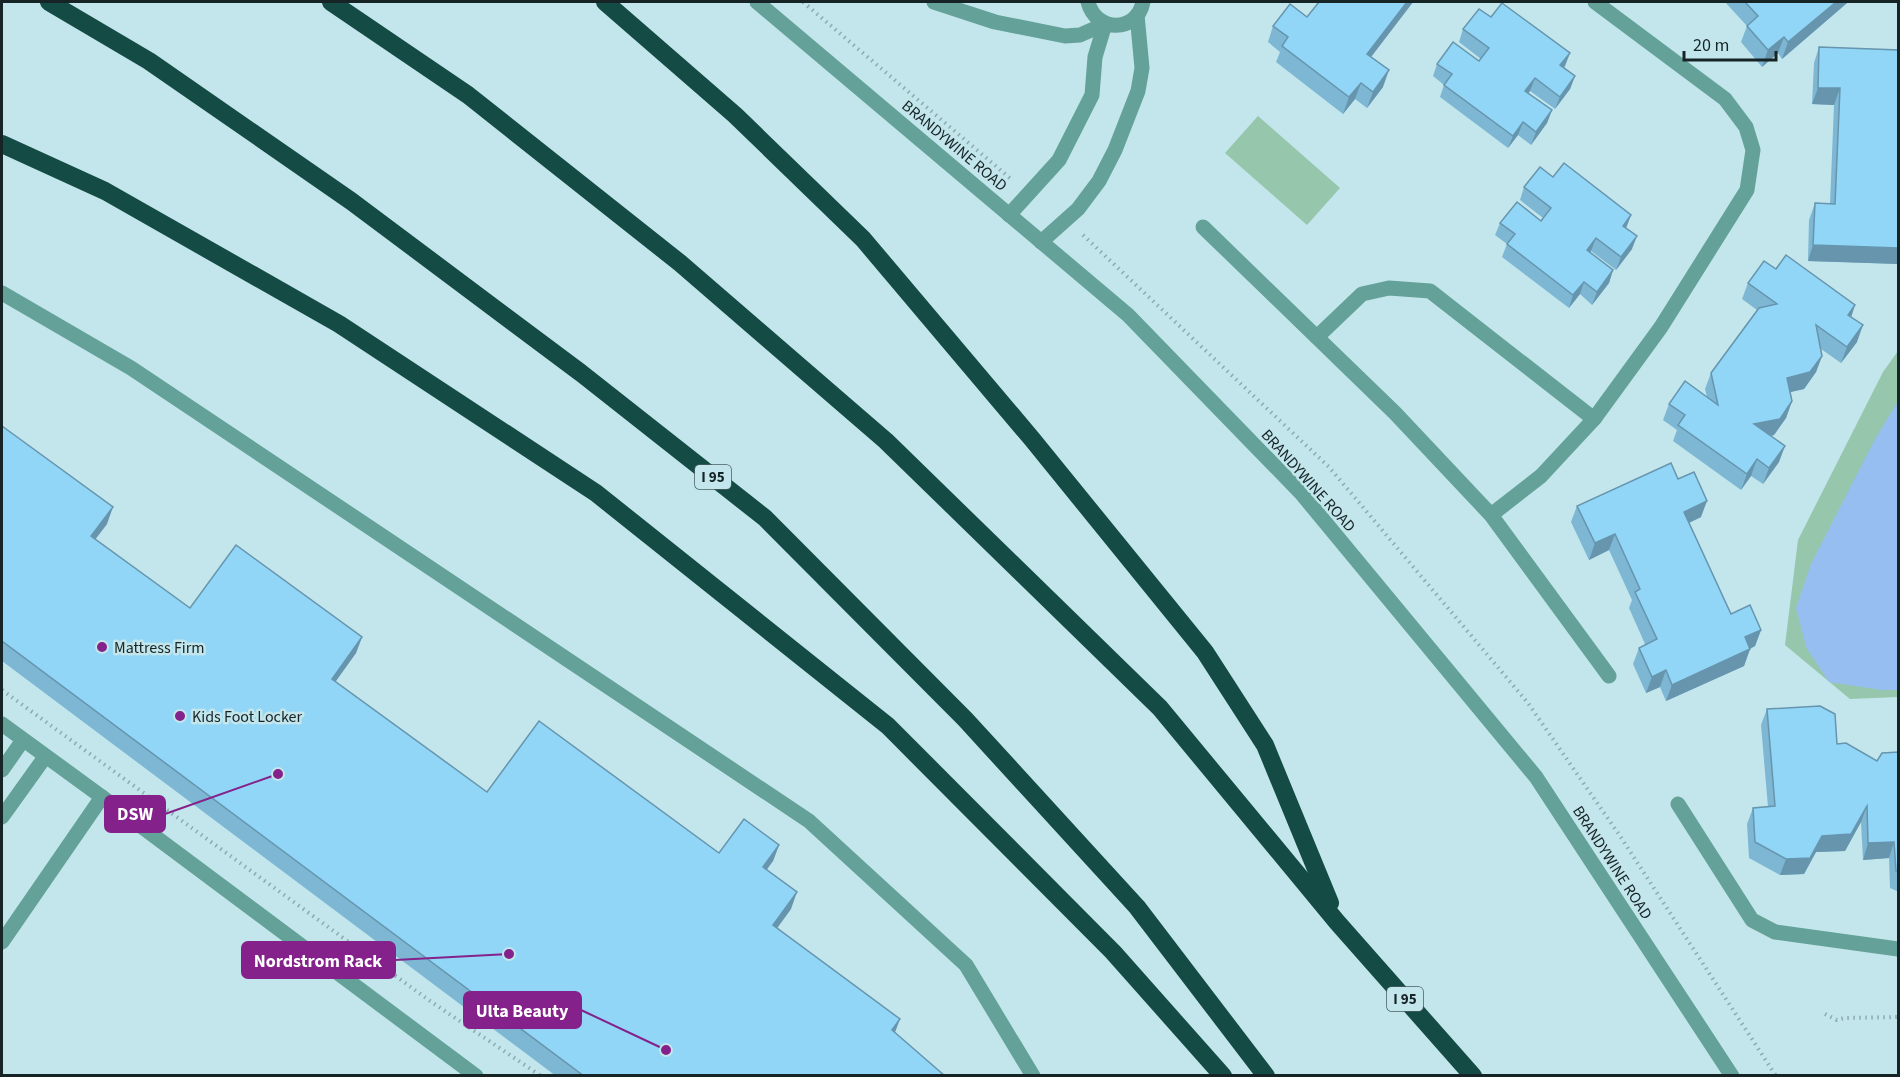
<svg xmlns="http://www.w3.org/2000/svg" width="1900" height="1077" viewBox="0 0 1900 1077" font-family="'Source Sans 3',sans-serif">
<rect width="100%" height="100%" fill="#c2e6ec"/>
<g fill="#96c6ac">
<polygon points="1258,116 1340,188 1307,225 1225,153"/>
<polygon points="1898,351 1898,697 1850,699 1785,645 1798,540 1883,372"/>
</g>
<polygon fill="#96bef0" points="1898,401 1898,690 1882,690 1829,682 1806,647 1796,608 1811,564 1874,441"/>
<g fill="none" stroke-linecap="round" stroke-linejoin="round">
<g stroke="#8daaaf" stroke-width="4" stroke-dasharray="1.5 4.5" stroke-linecap="butt">
<polyline points="803,2 1011,179"/>
<polyline points="1083,235 1329,467 1528,703 1620,836 1776,1076"/>
<polyline points="2,690 430,1001 541,1076"/>
<polyline points="1825,1014 1837,1020 1844,1018 1898,1017"/>
</g>
<g stroke="#64a198" stroke-width="15">
<polyline points="757,2 1128,315 1301,493 1536,777 1732,1076"/>
<polyline points="934,2 995,22 1065,36 1080,35 1105,24"/>
<path d="M1088,2C1096,33 1137,33 1143,2"/>
<polyline points="1009,215 1059,160 1092,95 1095,57 1105,24"/>
<polyline points="1203,227 1395,413 1491,515 1609,676"/>
<polyline points="1041,242 1078,209 1099,181 1115,150 1138,91 1142,68 1137,15"/>
<polyline points="2,293 131,368 809,821 966,965 1033,1076"/>
<polyline points="1317,337 1362,294 1389,288 1430,291 1594,419"/>
<polyline points="1491,515 1541,476 1594,419 1661,327 1747,190 1753,150 1746,127 1725,99 1595,2"/>
<polyline points="2,724 102,797 476,1076"/>
<polyline points="2,770 23,740"/>
<polyline points="1678,804 1752,920 1775,932 1898,949"/>
<polyline points="2,817 45,757"/>
<polyline points="2,942 102,797"/>
</g>
<g stroke="#144b45" stroke-width="18">
<polyline points="49,2 149,61 351,201 581,373 765,518 965,719 1137,907 1266,1076"/>
<polyline points="331,2 468,95 680,263 886,441 1160,708 1337,922 1473,1076"/>
<polyline points="605,2 735,115 863,239 1032,439 1205,652 1265,745 1330,903"/>
<polyline points="2,144 105,191 339,324 596,493 888,726 1113,952 1223,1076"/>
</g>
</g>
<g fill="#7db7d4">
<polygon points="1319,2 1413,2 1371,57 1383,87 1367,108 1355,99 1343,114 1276,62 1280,52 1268,42 1273,26 1307,17"/>
<polygon points="1725,2 1847,2 1847,3 1782,59 1778,53 1762,67 1741,42 1747,26"/>
<polygon points="1491,17 1570,53 1564,67 1575,76 1570,89 1555,109 1530,91 1528,93 1552,110 1547,123 1531,145 1518,135 1508,148 1440,97 1444,85 1433,76 1437,64 1479,61 1481,59 1459,42 1463,29"/>
<polygon points="1819,47 1899,50 1899,264 1808,261 1809,220 1815,203 1830,204 1834,105 1812,104 1814,63"/>
<polygon points="1553,177 1631,215 1626,228 1632,249 1616,270 1591,251 1590,253 1613,270 1609,283 1592,305 1580,294 1569,308 1502,257 1507,244 1495,235 1500,223 1541,221 1543,218 1520,200 1524,187"/>
<polygon points="1776,269 1851,317 1857,342 1841,363 1821,349 1822,356 1816,372 1804,389 1790,392 1792,401 1786,418 1774,435 1770,436 1779,462 1763,484 1751,476 1741,490 1673,441 1677,430 1663,420 1669,404 1707,397 1705,389 1711,373 1757,310 1742,299 1748,283"/>
<polygon points="2,426 107,524 95,539 190,608 362,637 356,653 335,682 487,792 719,853 779,845 773,861 767,869 791,909 777,928 945,1076 556,1076 2,661"/>
<polygon points="1678,479 1701,517 1689,523 1731,614 1761,630 1755,646 1750,649 1744,666 1666,701 1660,687 1646,693 1633,664 1639,648 1645,644 1629,608 1632,600 1609,550 1589,560 1571,522 1577,506"/>
<polygon points="1767,709 1837,744 1877,761 1899,752 1899,892 1890,888 1889,858 1863,860 1861,822 1845,851 1816,852 1804,874 1780,875 1749,858 1747,824 1753,808 1768,807 1761,725"/>
</g>
<g fill="#6695ad">
<polygon points="1407,2 1413,2 1361,70 1367,54"/>
<polygon points="1836,2 1847,2 1847,3 1782,59 1788,42"/>
<polygon points="1784,37 1778,53 1762,67 1768,50"/>
<polygon points="1570,53 1565,66 1556,78 1560,65"/>
<polygon points="1389,70 1383,87 1367,108 1373,92"/>
<polygon points="1575,76 1570,89 1555,109 1560,97"/>
<polygon points="1535,78 1530,91 1520,104 1525,91"/>
<polygon points="1361,83 1355,99 1343,114 1349,97"/>
<polygon points="1818,88 1840,88 1834,105 1812,104"/>
<polygon points="1552,110 1547,123 1531,145 1536,132"/>
<polygon points="1523,122 1518,135 1508,148 1513,136"/>
<polygon points="1631,215 1626,228 1623,226"/>
<polygon points="1637,236 1632,249 1616,270 1621,257"/>
<polygon points="1596,238 1591,251 1582,263 1587,250"/>
<polygon points="1813,245 1899,248 1899,264 1808,261"/>
<polygon points="1613,270 1609,283 1592,305 1597,292"/>
<polygon points="1584,282 1580,294 1569,308 1573,295"/>
<polygon points="1855,305 1850,321 1848,315"/>
<polygon points="1863,325 1857,342 1841,363 1847,347"/>
<polygon points="1822,356 1816,372 1804,389 1782,394 1787,378"/>
<polygon points="1792,401 1786,418 1774,435 1748,441 1754,424"/>
<polygon points="1785,446 1779,462 1763,484 1769,468"/>
<polygon points="1757,459 1751,476 1741,490 1747,474"/>
<polygon points="1707,501 1701,517 1678,528 1684,512"/>
<polygon points="113,507 107,524 85,553 91,536"/>
<polygon points="1615,534 1609,550 1589,560 1595,543"/>
<polygon points="1761,630 1755,646 1739,654 1745,637"/>
<polygon points="362,637 356,653 326,695 332,679"/>
<polygon points="1750,649 1744,666 1666,701 1672,685"/>
<polygon points="1666,670 1660,687 1646,693 1652,677"/>
<polygon points="1867,806 1861,822 1845,851 1816,852 1804,874 1780,875 1786,859"/>
<polygon points="1894,842 1889,858 1863,860 1868,843"/>
<polygon points="779,845 773,861 757,883 763,867"/>
<polygon points="797,892 791,909 767,942 773,925"/>
<polygon points="900,1019 894,1035 892,1030"/>
</g>
<g fill="#91d5f7" stroke="#6695ad" stroke-width="1.5">
<polygon points="1319,2 1407,2 1367,54 1389,70 1373,92 1361,83 1349,97 1282,46 1288,37 1273,26 1290,4 1307,17"/>
<polygon points="1745,2 1836,2 1788,42 1784,37 1768,50 1747,26 1758,16"/>
<polygon points="1502,3 1570,53 1560,65 1575,76 1560,97 1535,78 1525,91 1552,110 1536,132 1523,122 1513,136 1444,85 1452,74 1437,64 1453,42 1479,61 1489,48 1463,29 1479,9 1491,17"/>
<polygon points="1819,47 1899,50 1899,248 1813,245 1815,203 1835,204 1840,88 1818,88"/>
<polygon points="1564,163 1631,215 1623,226 1637,236 1621,257 1596,238 1587,250 1613,270 1597,292 1584,282 1573,295 1507,244 1515,234 1500,223 1517,202 1541,221 1551,208 1524,187 1540,167 1553,177"/>
<polygon points="1786,255 1855,305 1848,315 1863,325 1847,347 1816,325 1822,356 1810,372 1787,378 1792,401 1780,419 1754,424 1785,446 1769,468 1757,459 1747,474 1678,425 1685,415 1669,404 1685,381 1718,405 1711,373 1759,308 1777,304 1748,283 1764,261 1776,269"/>
<polygon points="2,426 113,507 91,536 190,608 236,545 362,637 332,679 487,792 539,721 719,853 744,819 779,845 763,867 797,892 773,925 900,1019 892,1030 945,1076 584,1076 2,641"/>
<polygon points="1671,463 1678,479 1694,472 1707,501 1684,512 1731,614 1750,605 1761,630 1745,637 1750,649 1672,685 1666,670 1652,677 1639,648 1657,639 1635,592 1640,589 1615,534 1595,543 1577,506"/>
<polygon points="1820,706 1835,714 1837,744 1846,743 1877,761 1882,753 1899,752 1899,872 1896,871 1894,842 1868,843 1867,806 1851,834 1822,836 1810,858 1786,859 1755,842 1753,808 1775,806 1767,709"/>
</g>
<g fill="#84218a" stroke="#c2e6ec" stroke-width="2">
<circle cx="102" cy="647" r="6"/>
<circle cx="180" cy="716" r="6"/>
</g>
<g text-anchor="middle" stroke-width="5" stroke-linejoin="round" paint-order="stroke">
<g fill="#c2e6ec" stroke="#4a5e61" stroke-width="1.5">
<rect x="695" y="465" width="36" height="24" rx="4.5"/>
<rect x="1387" y="987" width="36" height="24" rx="4.5"/>
</g>
<g font-size="15" font-weight="bold" fill="#172426">
<text x="713" y="482">I 95</text>
<text x="1405" y="1004">I 95</text>
</g>
<g font-size="16" fill="#172426" stroke="#c2e6ec">
<text transform="translate(955 145) rotate(40)" y="6">BRANDYWINE ROAD</text>
<text transform="translate(1309 480) rotate(48)" y="6">BRANDYWINE ROAD</text>
<text transform="translate(1613 862) rotate(57)" y="6">BRANDYWINE ROAD</text>
</g>
<g font-size="16" fill="#172426" stroke="#c2e6ec" text-anchor="start">
<text x="114" y="653">Mattress Firm</text>
<text x="192" y="722">Kids Foot Locker</text>
</g>
</g>
<path fill="none" stroke="#84218a" stroke-width="2" d="M278 774L165 814M509 954L395 960M666 1050L581 1010"/>
<g fill="#84218a" stroke="#c2e6ec" stroke-width="2">
<circle cx="278" cy="774" r="6"/>
<circle cx="509" cy="954" r="6"/>
<circle cx="666" cy="1050" r="6"/>
</g>
<g fill="#84218a" stroke="#84218a" stroke-width="2">
<rect x="105" y="796" width="60" height="36" rx="6"/>
<rect x="242" y="942" width="153" height="36" rx="6"/>
<rect x="464" y="992" width="117" height="36" rx="6"/>
</g>
<g font-size="18" text-anchor="middle" font-weight="bold" fill="#fff">
<text x="135" y="820">DSW</text>
<text x="318" y="967">Nordstrom Rack</text>
<text x="522" y="1017">Ulta Beauty</text>
</g>
<rect width="1900" height="1077" fill="none" stroke="#172426" stroke-width="6"/>
<path d="M1684 51v9h92v-9" fill="none" stroke="#172426" stroke-width="3"/>
<text x="1693" y="51" font-size="18" fill="#172426" stroke="#c2e6ec" stroke-width="4.5" paint-order="stroke">20 m</text>
</svg>
